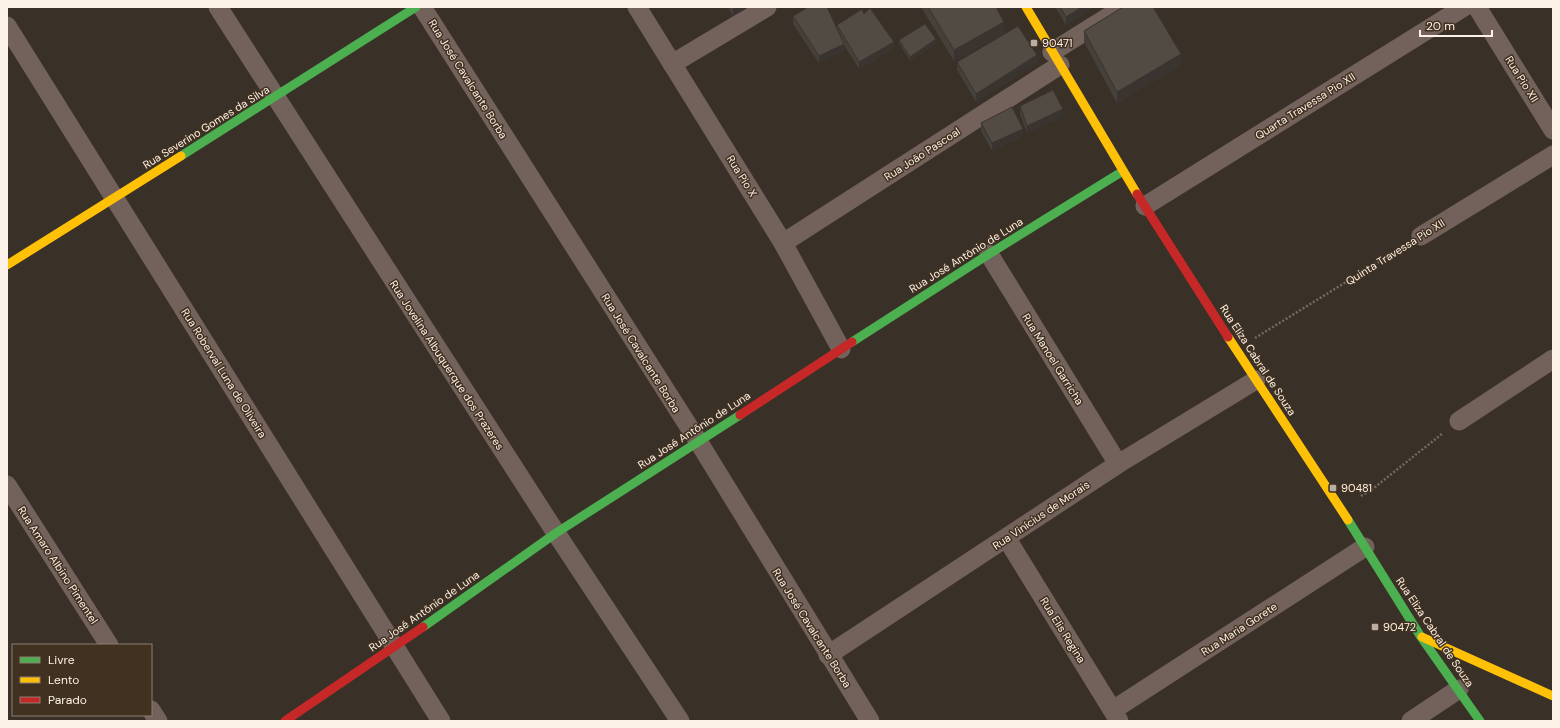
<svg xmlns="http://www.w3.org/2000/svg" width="1560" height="728" viewBox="0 0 1560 728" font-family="'DM Sans',sans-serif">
<rect width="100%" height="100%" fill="#393128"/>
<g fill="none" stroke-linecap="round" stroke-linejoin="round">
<g stroke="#756963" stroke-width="2.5" stroke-dasharray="2 2" stroke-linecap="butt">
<polyline points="1255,338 1403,247"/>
<polyline points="1361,496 1374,488 1443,433"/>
</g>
<g stroke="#73615b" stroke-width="19">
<polyline points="218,7 556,533 680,721"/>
<polyline points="422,7 698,441 870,721"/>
<polyline points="637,7 783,243 841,349"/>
<polyline points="1477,7 1553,130"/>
<polyline points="7,26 441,721"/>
<polyline points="1052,52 1124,7"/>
<polyline points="672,64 767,7"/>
<polyline points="1145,206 1464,7"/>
<polyline points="1421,236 1553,155"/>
<polyline points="783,243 1060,65"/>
<polyline points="989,254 1118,464"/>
<polyline points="1459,421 1553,359"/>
<polyline points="7,485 109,645"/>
<polyline points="1007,539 1119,721"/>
<polyline points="828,655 1118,464 1256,380"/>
<polyline points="151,710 158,721"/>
<polyline points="1113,710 1365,547"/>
<polyline points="1411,721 1459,689"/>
</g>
<g stroke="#4caf50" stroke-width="9">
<polyline points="181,156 416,7"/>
<polyline points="852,342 989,254 1123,171"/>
<polyline points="1348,520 1421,637 1480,721"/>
<polyline points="423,627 556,533 740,415"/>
</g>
<g stroke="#ffc107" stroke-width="9">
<polyline points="1026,7 1137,194"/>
<polyline points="7,265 181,156"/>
<polyline points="1228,337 1348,520"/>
<polyline points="1422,637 1553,696"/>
</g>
<g stroke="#c62828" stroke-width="9">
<polyline points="1137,194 1228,337"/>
<polyline points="740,415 852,342"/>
<polyline points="285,721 423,627"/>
</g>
</g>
<g fill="#46403a">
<polygon points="728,7 749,7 733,16"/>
<polygon points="921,7 996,7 1004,33 954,61"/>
<polygon points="1055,7 1090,7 1090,10 1066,25"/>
<polygon points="864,14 894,49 859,69 844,45 844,51 819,63 793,24 793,16 837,28 837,25"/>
<polygon points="1084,31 1181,65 1117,103 1084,42"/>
<polygon points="899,40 936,43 910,61 899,43"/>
<polygon points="957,62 1037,63 976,102 957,70"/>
<polygon points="1020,106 1063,116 1027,133 1020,114"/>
<polygon points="981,123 1023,136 992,151 981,131"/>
</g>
<g fill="#39342f">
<polygon points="736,7 749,7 733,16 733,9"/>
<polygon points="1082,7 1090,7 1090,10 1066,25 1066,17"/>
<polygon points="1004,22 1004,33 954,61 954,50"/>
<polygon points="936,39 936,43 910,61 910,57"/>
<polygon points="894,42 894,49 859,69 859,62"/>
<polygon points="844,44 844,51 819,63 819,56"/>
<polygon points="1181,54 1181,65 1117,103 1117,92"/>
<polygon points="1037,55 1037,63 976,102 976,94"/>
<polygon points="1063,109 1063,116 1027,133 1027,126"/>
<polygon points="1023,129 1023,136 992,151 992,143"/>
</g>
<g fill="#514b43" stroke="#39342f">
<polygon points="808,7 827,7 844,44 819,56 793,16"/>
<polygon points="928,7 996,7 1004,22 954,50"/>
<polygon points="1060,7 1082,7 1066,17"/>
<polygon points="1123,7 1153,7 1181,54 1117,92 1084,31"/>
<polygon points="870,8 894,42 859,62 837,25 862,9 864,14"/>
<polygon points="925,24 936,39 910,57 899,40"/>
<polygon points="1018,26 1037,55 976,94 957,62"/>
<polygon points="1053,90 1063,109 1027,126 1020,106"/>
<polygon points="1012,107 1023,129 992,143 981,123"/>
</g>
<g fill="#b8aea5" stroke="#413120" stroke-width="1.5">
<rect x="1030" y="39" width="8" height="8" rx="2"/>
<rect x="1329" y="484" width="8" height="8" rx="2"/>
<rect x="1371" y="623" width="8" height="8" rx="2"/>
</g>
<g text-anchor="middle" stroke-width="3" stroke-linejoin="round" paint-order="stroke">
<g font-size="11" fill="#fdf2e8" stroke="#413120" text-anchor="start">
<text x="1042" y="47">90471</text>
<text x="1341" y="492">90481</text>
<text x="1383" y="631">90472</text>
</g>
<g font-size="11" fill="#fdf2e8" stroke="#413120">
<text transform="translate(468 79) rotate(58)" y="4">Rua José Cavalcante Borba</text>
<text transform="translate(1522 79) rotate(58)" y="4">Rua Pio XII</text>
<text transform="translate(1305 106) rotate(-32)" y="4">Quarta Travessa Pio XII</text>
<text transform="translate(206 127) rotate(-32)" y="4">Rua Severino Gomes da Silva</text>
<text transform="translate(922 154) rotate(-33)" y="4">Rua João Pascoal</text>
<text transform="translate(742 176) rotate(58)" y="4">Rua Pio X</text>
<text transform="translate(1395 252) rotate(-32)" y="4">Quinta Travessa Pio XII</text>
<text transform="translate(966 255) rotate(-32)" y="4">Rua José Antônio de Luna</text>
<text transform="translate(641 353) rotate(58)" y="4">Rua José Cavalcante Borba</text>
<text transform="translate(1053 359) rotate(58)" y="4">Rua Manoel Garricha</text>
<text transform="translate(1258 360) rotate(57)" y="4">Rua Eliza Cabral de Souza</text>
<text transform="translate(447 365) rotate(57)" y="4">Rua Jovelina Albuquerque dos Prazeres</text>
<text transform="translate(224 373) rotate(58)" y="4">Rua Roberval Luna de Oliveira</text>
<text transform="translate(694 430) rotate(-33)" y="4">Rua José Antônio de Luna</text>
<text transform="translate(1041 515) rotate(-34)" y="4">Rua Vinícius de Morais</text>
<text transform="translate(58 565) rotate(57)" y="4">Rua Amaro Albino Pimentel</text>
<text transform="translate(424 611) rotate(-35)" y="4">Rua José Antônio de Luna</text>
<text transform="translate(812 628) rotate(58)" y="4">Rua José Cavalcante Borba</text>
<text transform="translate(1239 629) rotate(-33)" y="4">Rua Maria Gorete</text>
<text transform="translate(1063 630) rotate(58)" y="4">Rua Elis Regina</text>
<text transform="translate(1435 632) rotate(56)" y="4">Rua Eliza Cabral de Souza</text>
</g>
</g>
<rect width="1560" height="728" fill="none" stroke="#fdf2e8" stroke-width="16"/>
<rect x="12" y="644" width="140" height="72" fill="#413120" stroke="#8c7e70"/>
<rect x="20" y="657" width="20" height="6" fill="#4caf50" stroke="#8c7e70"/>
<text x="48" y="664" font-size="12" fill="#fdf2e8">Livre</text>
<rect x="20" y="677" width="20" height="6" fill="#ffc107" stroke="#8c7e70"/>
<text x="48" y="684" font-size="12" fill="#fdf2e8">Lento</text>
<rect x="20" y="697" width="20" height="6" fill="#c62828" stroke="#8c7e70"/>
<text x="48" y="704" font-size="12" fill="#fdf2e8">Parado</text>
<path d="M1420 30v6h72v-6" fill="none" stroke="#fdf2e8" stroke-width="2"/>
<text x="1426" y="30" font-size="12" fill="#fdf2e8" stroke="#413120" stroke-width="3" paint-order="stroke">20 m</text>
</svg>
